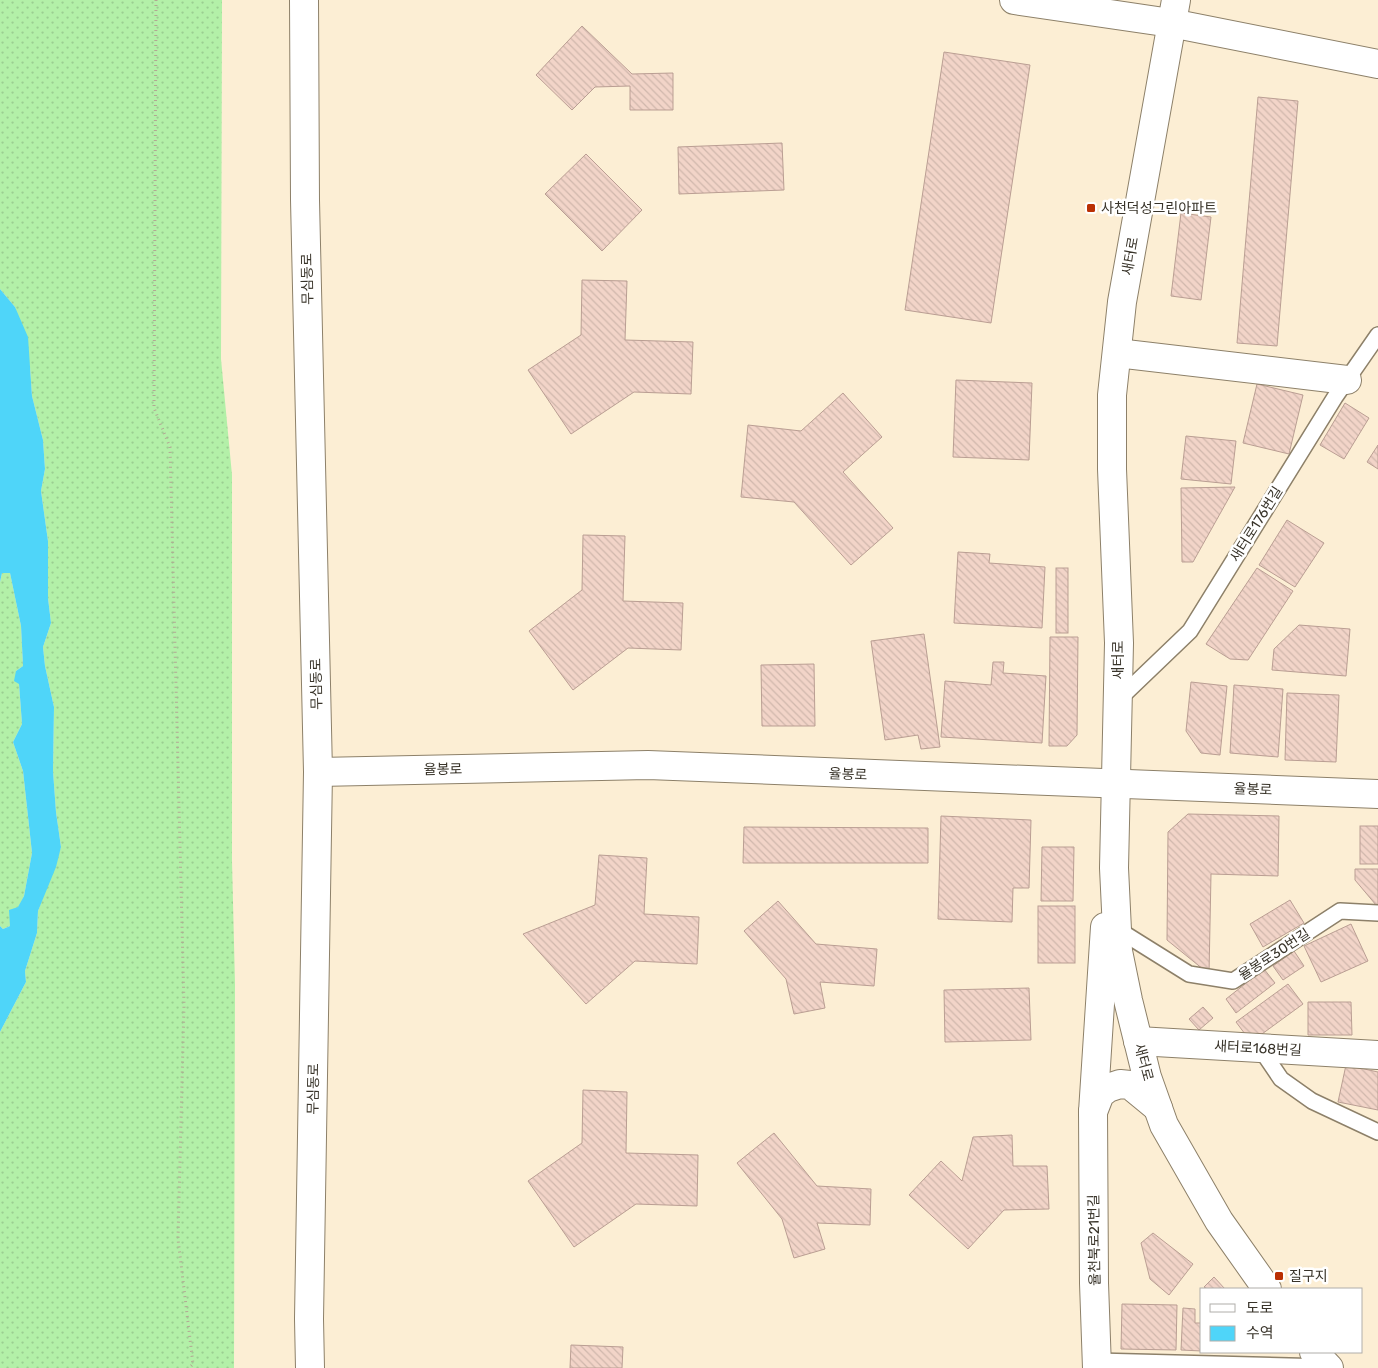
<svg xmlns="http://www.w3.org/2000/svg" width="1378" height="1368" viewBox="0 0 1378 1368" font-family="Rubik,'Noto Sans KR',sans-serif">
<defs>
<pattern id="grass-dots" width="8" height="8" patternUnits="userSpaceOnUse" patternTransform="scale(1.25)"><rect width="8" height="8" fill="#b3f0a8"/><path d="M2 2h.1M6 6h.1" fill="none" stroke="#9bce91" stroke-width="1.8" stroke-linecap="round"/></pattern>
<pattern id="building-back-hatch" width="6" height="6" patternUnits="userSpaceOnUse" patternTransform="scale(1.25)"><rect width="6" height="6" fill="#f2d4c8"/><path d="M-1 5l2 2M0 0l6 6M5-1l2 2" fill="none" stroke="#d0b7ac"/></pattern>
</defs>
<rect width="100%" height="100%" fill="#fceed4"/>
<g fill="url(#grass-dots)">
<polygon points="0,0 222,0 221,359 232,475 232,861 235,984 234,1368 0,1368 0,1032 26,982 25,971 37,933 38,911 61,847 56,812 53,771 54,707 45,666 43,647 51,623 48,598 48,541 41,491 45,469 43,440 32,396 30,367 15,307 0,289"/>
<polygon points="2,573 10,573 21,626 23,666 16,671 19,684 22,724 13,742 23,771 32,853 24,896 10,926 3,929 0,926 0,582"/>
</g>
<polygon fill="#4fd5f9" points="0,289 15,307 28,337 32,396 43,440 45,469 41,491 48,541 48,598 51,623 43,647 45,666 54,707 53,771 56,812 61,847 56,867 38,911 37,933 25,971 26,982 0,1032 0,926 3,929 10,926 9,910 18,907 24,896 32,853 23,771 13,742 22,724 19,684 14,681 16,671 23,666 21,626 10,573 2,573 0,582"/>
<g fill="url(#building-back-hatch)" stroke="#ba9e93">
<polygon points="582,26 632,74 673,73 673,110 630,110 630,86 595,87 572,110 536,75"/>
<polygon points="944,52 1030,65 991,323 905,310"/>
<polygon points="1258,97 1298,101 1277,346 1237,343"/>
<polygon points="782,143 784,190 679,194 678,147"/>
<polygon points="586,154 642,210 602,251 545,194"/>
<polygon points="1181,213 1211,217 1201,300 1171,296"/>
<polygon points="582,280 627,281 625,340 693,342 691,394 634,392 571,434 528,370 581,335"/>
<polygon points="956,380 1032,383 1029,460 953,457"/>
<polygon points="1257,384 1303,395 1289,454 1243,443"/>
<polygon points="843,393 882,437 843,472 893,528 851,565 794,502 741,497 748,425 801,431"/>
<polygon points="1345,403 1369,418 1344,459 1320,445"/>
<polygon points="1186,436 1236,441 1231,484 1181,479"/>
<polygon points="1378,445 1378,469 1367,462"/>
<polygon points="1235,487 1193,562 1182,562 1181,488"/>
<polygon points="1287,520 1324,543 1295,587 1259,565"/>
<polygon points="583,535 625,536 623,601 683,603 681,650 628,648 573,690 529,631 582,590"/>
<polygon points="958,552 990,554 989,563 1045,567 1042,628 954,623"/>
<rect x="1056" y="568" width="12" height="65"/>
<polygon points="1257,568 1293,591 1248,660 1230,659 1206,644"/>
<polygon points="1299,625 1350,629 1346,676 1272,670 1274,649"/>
<polygon points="924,634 940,747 921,749 918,735 885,740 871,641"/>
<polygon points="1050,637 1078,637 1077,735 1067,746 1049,746"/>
<polygon points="993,662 1004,662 1003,673 1046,676 1042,743 941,737 945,681 991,685"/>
<polygon points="814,664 815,726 762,726 761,665"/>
<polygon points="1191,682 1227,686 1220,755 1201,753 1186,731"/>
<polygon points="1234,685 1283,689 1278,757 1230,753"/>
<polygon points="1287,693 1339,695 1336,762 1285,760"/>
<polygon points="1188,814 1279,816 1278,876 1211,874 1209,974 1167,940 1168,832"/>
<polygon points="941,816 1031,820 1029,888 1013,888 1012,922 938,919"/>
<rect x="1360" y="826" width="18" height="38"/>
<polygon points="744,827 928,828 928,863 743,863"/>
<polygon points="1042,847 1074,847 1073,901 1041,901"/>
<polygon points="599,855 647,858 644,914 699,917 697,964 635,961 586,1004 523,934 595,905"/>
<polygon points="1355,869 1378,869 1378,905 1376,905 1355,880"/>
<polygon points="1290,900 1304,923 1263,947 1250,924"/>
<polygon points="778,901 816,944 877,949 874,986 820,982 825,1008 794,1014 786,979 744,931"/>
<rect x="1038" y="906" width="37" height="57"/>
<polygon points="1351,924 1368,961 1321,982 1304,946"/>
<polygon points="1294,951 1304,966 1283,980 1273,966"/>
<polygon points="1264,969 1275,983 1236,1013 1226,999"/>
<polygon points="1288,984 1303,1004 1251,1042 1236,1022"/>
<polygon points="1029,988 1031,1040 945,1042 944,990"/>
<polygon points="1308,1002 1351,1002 1352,1035 1308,1035"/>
<polygon points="1203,1007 1213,1018 1199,1030 1189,1019"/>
<polygon points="1346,1065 1378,1072 1378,1110 1338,1102"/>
<polygon points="583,1090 627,1092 626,1153 698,1155 697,1206 636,1204 574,1247 528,1181 582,1143"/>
<polygon points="774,1133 817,1186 871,1189 870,1225 817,1223 825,1249 794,1258 782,1219 737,1163"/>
<polygon points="1012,1135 1013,1166 1047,1166 1049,1209 1004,1210 968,1249 909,1195 941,1161 962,1181 973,1137"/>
<polygon points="1153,1233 1193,1264 1169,1295 1150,1279 1141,1243"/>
<polygon points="1214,1277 1225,1289 1207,1289 1204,1287"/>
<polygon points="1122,1304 1177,1305 1176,1350 1121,1349"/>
<polygon points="1183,1308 1195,1309 1195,1323 1202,1323 1202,1351 1181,1350"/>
<polygon points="571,1345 623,1347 622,1368 570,1368"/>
</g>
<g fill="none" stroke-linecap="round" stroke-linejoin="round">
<g stroke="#8d8069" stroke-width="18">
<g id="lane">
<polyline points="1118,700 1190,631 1335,397 1378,335"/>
<polyline points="1117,929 1189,974 1233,981 1340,911 1378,913"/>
<polyline points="1260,1048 1281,1079 1312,1101 1378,1132"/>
<polyline points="1097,1361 1328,1367"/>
</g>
</g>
<g stroke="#8d8069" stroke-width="30">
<g id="street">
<polyline points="1014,0 1171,23 1378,64"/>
<polyline points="1117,353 1347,380"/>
<polyline points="1138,1041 1378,1055"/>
<polyline points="1093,1112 1094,1283 1097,1368"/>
</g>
</g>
<g stroke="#8d8069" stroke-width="30">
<g id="secondary">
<polyline points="304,0 305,200 318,772 309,1319 310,1368"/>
<polyline points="1176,0 1122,302 1112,395 1112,469 1119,643 1114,868 1118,951 1128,1000 1147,1077 1164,1125 1219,1221 1267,1289"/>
<polyline points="318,772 648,765 1378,794"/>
<polyline points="1093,1112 1105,927"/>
<polyline points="1093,1112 1100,1094 1108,1088 1120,1084 1130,1085 1158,1108"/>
<polyline points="1314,1352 1329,1368"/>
</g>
</g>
<polyline stroke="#b2a793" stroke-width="3" stroke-dasharray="1 4" stroke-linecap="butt" points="156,0 154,408 170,447 184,1005 178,1239 193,1364 189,1368"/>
<use href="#lane" stroke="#fff" stroke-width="15"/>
<use href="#street" stroke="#fff" stroke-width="28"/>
<use href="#secondary" stroke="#fff" stroke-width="28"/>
</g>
<g fill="#ba3004" stroke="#fff" stroke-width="2">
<rect x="1086" y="203" width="10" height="10" rx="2.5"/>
<rect x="1274" y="1271" width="10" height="10" rx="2.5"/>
</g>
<g text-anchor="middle" stroke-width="5" stroke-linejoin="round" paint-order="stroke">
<g font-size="14" fill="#39342a" stroke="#fff" text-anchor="start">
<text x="1101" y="213">사천덕성그린아파트</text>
<text x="1289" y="1281">질구지</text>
</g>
<g font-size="14" fill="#39342a" stroke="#fff">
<text transform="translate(1130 256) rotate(-80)" y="5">새터로</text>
<text transform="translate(307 279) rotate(-91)" y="5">무심동로</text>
<text transform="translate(1256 524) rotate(-58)" y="5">새터로176번길</text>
<text transform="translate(1118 660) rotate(-90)" y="5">새터로</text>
<text transform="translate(316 684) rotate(-91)" y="5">무심동로</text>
<text transform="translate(443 769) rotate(-1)" y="5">율봉로</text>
<text transform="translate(848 774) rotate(2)" y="5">율봉로</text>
<text transform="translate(1253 789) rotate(2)" y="5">율봉로</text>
<text transform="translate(1274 954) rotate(-33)" y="5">율봉로30번길</text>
<text transform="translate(1258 1048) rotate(3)" y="5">새터로168번길</text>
<text transform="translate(1144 1062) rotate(75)" y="5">새터로</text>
<text transform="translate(313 1089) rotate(-89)" y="5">무심동로</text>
<text transform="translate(1094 1240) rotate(-91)" y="5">율천북로21번길</text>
</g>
</g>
<rect x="1200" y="1288" width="162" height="65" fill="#ffffff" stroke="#b0aeaa"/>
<rect x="1210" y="1304" width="25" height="8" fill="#ffffff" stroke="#b0aeaa"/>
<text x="1246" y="1313" font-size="15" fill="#39342a">도로</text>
<rect x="1210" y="1326" width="25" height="15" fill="#4fd5f9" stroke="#b0aeaa"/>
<text x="1246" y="1338" font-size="15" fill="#39342a">수역</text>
</svg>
